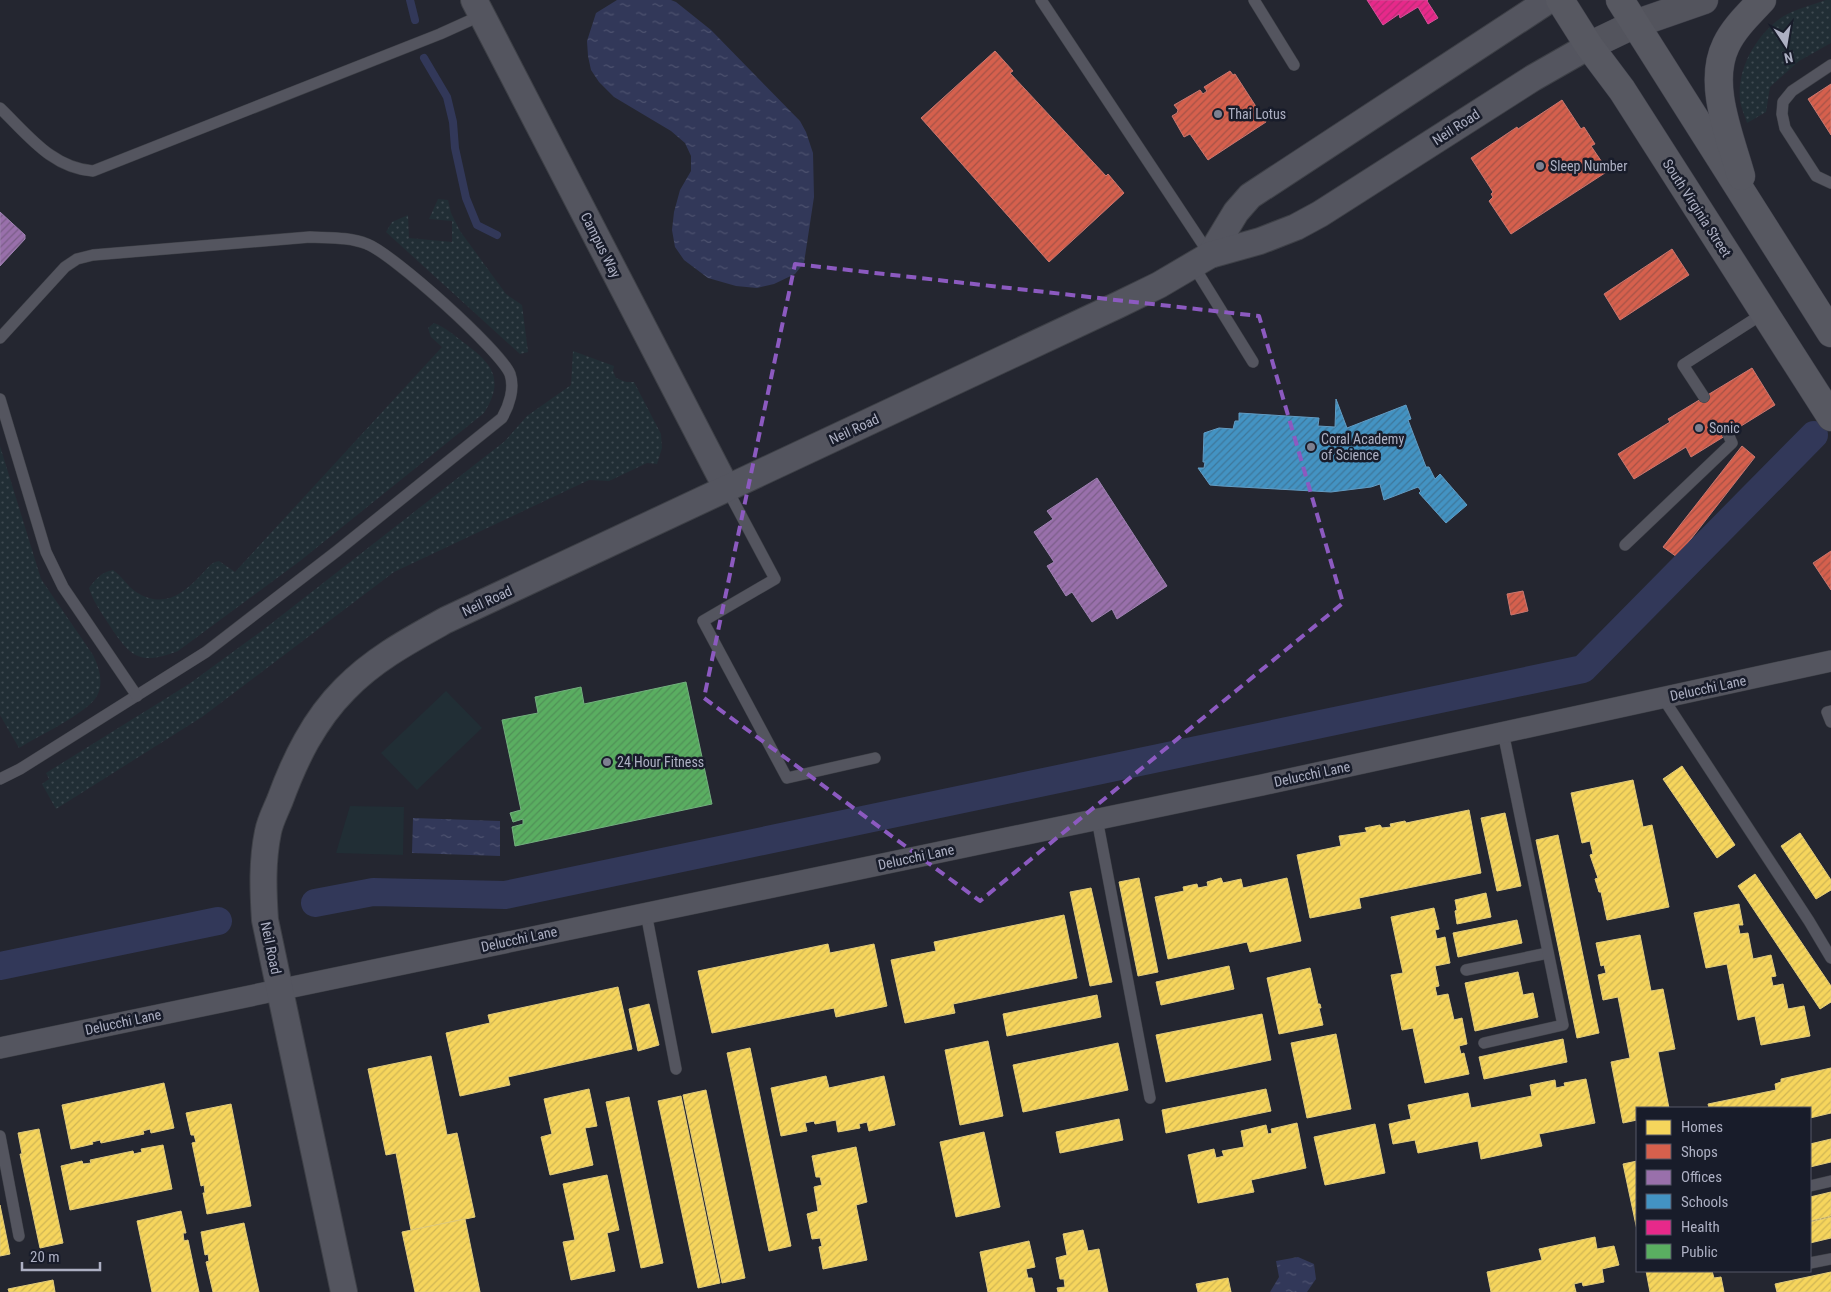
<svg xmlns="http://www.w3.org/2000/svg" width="1831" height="1292" viewBox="0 0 1831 1292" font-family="'Roboto Condensed',sans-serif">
<defs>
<pattern id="grass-dots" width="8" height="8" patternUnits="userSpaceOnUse" patternTransform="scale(1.25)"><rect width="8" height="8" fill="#212e35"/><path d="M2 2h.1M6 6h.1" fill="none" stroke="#3f4a51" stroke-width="1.8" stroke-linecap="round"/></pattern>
<pattern id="water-ripples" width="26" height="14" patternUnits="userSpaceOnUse" patternTransform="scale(1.25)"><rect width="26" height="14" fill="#323859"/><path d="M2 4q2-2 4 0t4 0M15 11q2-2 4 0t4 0" fill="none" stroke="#4d526f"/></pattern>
<pattern id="homes-hatch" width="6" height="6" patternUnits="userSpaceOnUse" patternTransform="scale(1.25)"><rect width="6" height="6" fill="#f6d55c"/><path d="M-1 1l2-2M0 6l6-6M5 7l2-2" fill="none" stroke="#cfb555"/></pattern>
<pattern id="shops-hatch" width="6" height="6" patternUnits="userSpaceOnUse" patternTransform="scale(1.25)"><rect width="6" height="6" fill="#d6604d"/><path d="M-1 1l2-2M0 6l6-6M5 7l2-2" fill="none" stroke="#a55347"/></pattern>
<pattern id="offices-hatch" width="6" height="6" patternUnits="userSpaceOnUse" patternTransform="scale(1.25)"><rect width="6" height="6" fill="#9970ab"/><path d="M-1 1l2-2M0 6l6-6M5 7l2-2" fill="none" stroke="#7b5e89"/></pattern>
<pattern id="schools-hatch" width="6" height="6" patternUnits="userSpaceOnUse" patternTransform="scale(1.25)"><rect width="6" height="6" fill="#4393c3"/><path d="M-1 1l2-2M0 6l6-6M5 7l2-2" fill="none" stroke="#3e779a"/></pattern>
<pattern id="health-hatch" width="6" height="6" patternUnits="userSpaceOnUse" patternTransform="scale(1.25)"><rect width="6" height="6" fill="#e7298a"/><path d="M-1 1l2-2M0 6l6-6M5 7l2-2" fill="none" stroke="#ba2c76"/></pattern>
<pattern id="public-hatch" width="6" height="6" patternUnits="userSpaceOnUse" patternTransform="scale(1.25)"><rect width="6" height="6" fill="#5aae61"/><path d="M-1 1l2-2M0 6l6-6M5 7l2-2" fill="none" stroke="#509057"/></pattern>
</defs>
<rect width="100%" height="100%" fill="#242630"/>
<g fill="url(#grass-dots)">
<path d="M1826,0H1831V43L1799,61L1770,87L1766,112L1747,123C1745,116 1741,108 1740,100C1737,68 1756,35 1782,17C1795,9 1812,5 1826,0Z"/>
<polygon points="438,199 448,200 451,213 460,231 506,294 522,305 528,352 520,354 386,232 392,222 408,215 409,238 452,242 452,221 429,219"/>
<path d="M434,323C445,327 454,335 463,342C491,363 506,378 484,413L300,561L178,651C138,667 129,655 108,623C101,612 93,601 89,588C96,579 101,572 113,570C122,576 127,586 136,592C163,609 182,595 201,575C207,569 211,562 219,561L235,572L442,347L431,337L428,328Z"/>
<polygon points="573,351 614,366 613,371 616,378 626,382 634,382 661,434 662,448 657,464 647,463 609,481 589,480 394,572 202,717 56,809 42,784 49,779 46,773 189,684 263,630 505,441 527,416 571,385"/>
<path d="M0,446L41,579L93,655C99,667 104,683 97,696C86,714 38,736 19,748L0,715Z"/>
</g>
<g fill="#212e35">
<polygon points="446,691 482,728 417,790 381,753"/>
<polygon points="350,806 404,807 403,855 336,853"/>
</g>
<g fill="url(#water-ripples)">
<polygon points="617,0 671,0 676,2 711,30 800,121 806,132 813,153 814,197 804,263 795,274 774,284 757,288 736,286 708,278 684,260 675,247 672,230 674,212 680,190 691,171 691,156 685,143 671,131 614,97 599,82 591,70 588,56 587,41 596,13"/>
<polygon points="413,818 500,821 500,856 412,853"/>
<polygon points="1298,1257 1314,1264 1316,1279 1307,1292 1270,1292 1279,1277 1276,1261"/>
</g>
<g fill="url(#homes-hatch)" stroke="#e0ca7b">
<polygon points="1682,766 1735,845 1717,858 1663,779"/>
<polygon points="1633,780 1643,827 1652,825 1669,907 1607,920 1601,892 1599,892 1595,879 1598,878 1590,855 1593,854 1590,841 1582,843 1571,793"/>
<polygon points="1469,810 1481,873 1359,898 1361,908 1310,918 1297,855 1341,846 1339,836 1367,832 1365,828 1380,825 1382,828 1391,827 1390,824 1405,821 1406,823"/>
<polygon points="1505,813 1521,886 1497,891 1481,818"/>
<polygon points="1800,833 1831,880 1831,890 1816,899 1781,846"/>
<polygon points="1558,835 1599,1033 1577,1038 1536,840"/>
<polygon points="1755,874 1831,986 1831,1002 1820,1009 1738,886"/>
<polygon points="1139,878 1158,972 1138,976 1119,882"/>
<polygon points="1221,878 1223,883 1241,879 1243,888 1287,878 1301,941 1250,952 1247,942 1168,959 1155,897 1184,891 1183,887 1197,884 1198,888 1208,886 1207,882"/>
<polygon points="1091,888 1112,982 1090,986 1070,892"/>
<polygon points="1486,893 1491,917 1457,924 1455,911 1457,910 1455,900"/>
<polygon points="1739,904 1743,925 1738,925 1740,934 1748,933 1753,959 1771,955 1776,976 1771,977 1773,986 1783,984 1788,1009 1804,1006 1810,1036 1761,1045 1755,1016 1738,1020 1727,964 1706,968 1694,913"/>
<polygon points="1434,908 1439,929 1435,930 1437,939 1445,937 1450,963 1435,966 1439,986 1435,987 1437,996 1448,994 1454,1020 1462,1018 1467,1044 1459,1046 1461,1054 1464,1053 1469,1074 1425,1083 1413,1028 1402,1030 1391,975 1403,973 1391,917"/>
<polygon points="1064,915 1077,978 953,1004 955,1013 905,1023 891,960 936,951 934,942"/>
<polygon points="1517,920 1522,943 1458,957 1453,933"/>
<polygon points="1640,935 1651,991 1663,989 1675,1049 1658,1052 1669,1108 1637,1108 1637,1120 1623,1123 1611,1062 1630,1058 1618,997 1603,1000 1598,975 1606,973 1604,965 1601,966 1596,943"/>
<polygon points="828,944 830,953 874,944 887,1006 836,1017 834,1008 712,1033 698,971"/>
<polygon points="1229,966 1234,989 1161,1005 1156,982"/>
<polygon points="1310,968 1318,1004 1320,1004 1321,1008 1319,1008 1323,1025 1279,1034 1267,978"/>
<polygon points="1518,972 1523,995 1533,993 1538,1017 1475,1031 1465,983"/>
<polygon points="618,987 632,1049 508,1077 510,1085 460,1096 446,1033 490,1023 488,1015"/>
<polygon points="1097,995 1101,1017 1007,1036 1003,1014"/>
<polygon points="649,1004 659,1045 638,1051 629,1009"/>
<polygon points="1262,1014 1271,1060 1166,1082 1156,1035"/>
<polygon points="1336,1034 1351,1109 1307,1118 1291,1043"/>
<polygon points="1563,1039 1567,1062 1484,1079 1479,1057"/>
<polygon points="988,1041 1003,1116 960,1125 945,1050"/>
<polygon points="1118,1043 1128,1090 1023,1112 1013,1065"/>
<polygon points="750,1048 791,1246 769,1251 727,1053"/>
<polygon points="431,1056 447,1135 457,1133 475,1217 411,1230 396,1153 386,1155 368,1069"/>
<polygon points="1831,1068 1831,1113 1810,1118 1810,1108 1709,1108 1708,1104 1776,1090 1775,1084 1781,1082 1781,1079"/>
<polygon points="826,1076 829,1088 884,1076 895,1125 869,1131 867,1122 859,1124 860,1128 838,1132 836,1120 815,1124 814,1121 805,1123 807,1131 781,1136 771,1088"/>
<polygon points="1586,1079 1595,1123 1539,1134 1542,1146 1481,1159 1478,1141 1418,1153 1415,1140 1393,1144 1389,1124 1411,1119 1408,1105 1468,1093 1471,1108 1532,1096 1530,1085 1555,1080 1556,1088 1565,1086 1564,1083"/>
<polygon points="164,1083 174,1128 151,1133 150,1129 143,1131 144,1134 101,1143 100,1140 92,1142 93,1144 71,1149 62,1105"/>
<polygon points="589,1089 597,1126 585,1128 593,1165 550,1175 541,1137 552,1134 544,1099"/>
<polygon points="1266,1089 1271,1111 1166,1133 1162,1110"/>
<polygon points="706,1090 745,1278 722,1283 683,1095"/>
<polygon points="681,1096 720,1283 698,1288 658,1101"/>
<polygon points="629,1097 663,1263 641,1268 606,1102"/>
<polygon points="231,1104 251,1206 207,1214 203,1193 205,1193 204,1185 201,1186 192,1143 196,1142 194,1135 191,1135 186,1113"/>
<polygon points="1119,1119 1123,1140 1060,1153 1056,1132"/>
<polygon points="1297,1123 1306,1168 1251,1180 1254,1192 1198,1203 1188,1155 1214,1149 1216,1158 1224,1156 1222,1151 1244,1147 1241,1131 1266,1125 1268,1134 1272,1133 1271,1129"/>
<polygon points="1375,1124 1385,1173 1325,1185 1314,1137"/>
<polygon points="39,1129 63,1243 40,1248 20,1154 22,1154 18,1133"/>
<polygon points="984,1132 1000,1207 956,1217 940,1142"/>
<polygon points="1831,1139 1831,1162 1810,1167 1810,1144"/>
<polygon points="163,1145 172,1189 70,1210 61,1166 82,1161 83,1164 91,1163 90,1160 133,1151 134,1154 142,1152 141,1149"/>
<polygon points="856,1147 867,1202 856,1205 867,1260 823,1269 819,1247 822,1246 820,1238 812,1239 807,1214 818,1211 814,1187 822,1185 820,1177 816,1177 812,1156"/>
<polygon points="1637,1161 1637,1230 1623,1164"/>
<polygon points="607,1175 619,1230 607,1233 615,1271 571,1280 563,1242 575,1240 563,1184"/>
<polygon points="1831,1192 1831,1216 1810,1221 1810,1197"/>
<polygon points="0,1205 10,1254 0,1256"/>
<polygon points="181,1211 186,1233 183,1233 184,1241 188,1240 199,1292 152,1292 137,1221"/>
<polygon points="1831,1217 1831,1238 1810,1243 1810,1222"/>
<polygon points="465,1219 480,1292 415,1292 402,1232"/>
<polygon points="244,1223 259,1292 213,1292 206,1262 209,1261 208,1254 205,1255 201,1232"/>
<polygon points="1083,1230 1088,1251 1099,1249 1108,1292 1058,1292 1057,1288 1065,1287 1064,1279 1060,1279 1056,1258 1067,1255 1063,1234"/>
<polygon points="1595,1237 1597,1249 1614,1246 1619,1265 1602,1269 1604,1282 1583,1286 1582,1282 1574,1284 1576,1292 1491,1292 1487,1272 1542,1260 1539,1249"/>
<polygon points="1029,1241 1035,1267 1026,1269 1028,1278 1032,1278 1035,1292 988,1292 980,1252"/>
<polygon points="1646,1271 1712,1271 1714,1278 1721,1277 1724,1292 1650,1292"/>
<polygon points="1831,1272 1831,1292 1777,1292 1775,1284"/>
<polygon points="1228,1278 1231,1292 1198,1292 1196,1284"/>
<polygon points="53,1280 55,1292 9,1292 8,1289"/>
</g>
<g fill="url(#shops-hatch)" stroke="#ca7870">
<polygon points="995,51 1013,71 1010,73 1106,176 1108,174 1124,193 1049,262 921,118"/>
<polygon points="1230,71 1233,75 1235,74 1266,122 1208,160 1190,134 1184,137 1172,116 1177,113 1178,110 1174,105 1200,90 1203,94 1207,91 1204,87"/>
<polygon points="1831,84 1831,135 1808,99"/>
<polygon points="1562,100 1581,129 1584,127 1595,144 1591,146 1608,171 1511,234 1489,201 1493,197 1491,194 1493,192 1471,158 1517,127 1518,129"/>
<polygon points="1672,249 1689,275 1620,320 1604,294"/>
<polygon points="1752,368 1775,405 1691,457 1686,447 1634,479 1618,454 1670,422 1668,419"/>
<polygon points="1742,446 1755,457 1677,557 1663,547"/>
<polygon points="1831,551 1831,590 1813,563"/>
<polygon points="1523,591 1528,611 1511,615 1507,594"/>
</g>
<g fill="url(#offices-hatch)" stroke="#9f83b2">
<polygon points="0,212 25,235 25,239 0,266"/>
<polygon points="1097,478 1167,586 1117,619 1112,609 1092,622 1072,592 1066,596 1047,566 1054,562 1034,532 1053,519 1047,511"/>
</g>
<polygon fill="url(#schools-hatch)" stroke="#639cc3" points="1336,399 1347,428 1406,405 1411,419 1408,420 1426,467 1429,467 1435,479 1440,474 1467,505 1446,523 1419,493 1421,491 1418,487 1384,500 1380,484 1371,487 1331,492 1222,486 1210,485 1198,468 1204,468 1205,462 1203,462 1204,433 1219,428 1233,429 1235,421 1239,421 1239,413 1319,418 1318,426 1335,427"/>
<polygon fill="url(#health-hatch)" stroke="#d6529b" points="1367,0 1428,0 1427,1 1438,18 1428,24 1418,7 1400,18 1399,14 1383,25"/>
<polygon fill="url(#public-hatch)" stroke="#73af7e" points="686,682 712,804 515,846 512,827 523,824 523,819 513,822 510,813 521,810 502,720 538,713 535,697 581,687 584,704"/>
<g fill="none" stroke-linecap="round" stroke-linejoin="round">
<g stroke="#323859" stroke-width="8">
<polyline points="410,0 415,20"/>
<polyline points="424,58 447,97 453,122 455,148 466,198 477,225 497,235"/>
</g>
<g stroke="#323859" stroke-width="28">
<polyline points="315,903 373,892 505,895 1583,669 1814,435"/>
<polyline points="0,966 218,921"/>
</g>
<g stroke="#3e4047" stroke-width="12">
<g id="service">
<polyline points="1041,0 1210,255"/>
<polyline points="1254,0 1294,65"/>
<polyline points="1831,65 1792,91 1783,102 1782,114 1785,128 1816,176 1831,183"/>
<path d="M0,108C28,135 52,168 93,171L440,34L482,15"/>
<polyline points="1193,265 1253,362"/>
<path d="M0,338L65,267L77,259L93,255L310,237C329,238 350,237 367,244C393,254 500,350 510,374C515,388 509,406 502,418L337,551L206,652L20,769L0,779"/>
<polyline points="1704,397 1683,365 1764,313"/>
<polyline points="0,399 46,552 63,587 137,696"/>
<polyline points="727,489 775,579 703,621 787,778 875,758"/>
<polyline points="1625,545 1732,443 1728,434"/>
<polyline points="1663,698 1809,921 1831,958"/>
<polyline points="1831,711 1827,712 1831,722"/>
<polyline points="1097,819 1150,1098"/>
<polyline points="646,913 676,1069"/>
<polyline points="1466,970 1548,953"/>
<polyline points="1484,1043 1563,1025 1503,732"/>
<polyline points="0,1136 19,1236"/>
<polyline points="1810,1186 1831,1181"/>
<polyline points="1810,1263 1831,1259"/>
</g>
</g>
<g stroke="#3e4047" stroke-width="22">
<polyline id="minor" points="0,1048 1262,785 1831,661"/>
</g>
<g stroke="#3e4047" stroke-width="28">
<g id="tertiary">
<polyline points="474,0 727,489"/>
<polyline points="1210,255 1236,212 1250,196 1549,0"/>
<path d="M344,1292L265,920C263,890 262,861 268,832C270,821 276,810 280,800C295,759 314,720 345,689C374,659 410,640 446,620L1118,305L1159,285L1210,255L1260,241L1296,227L1320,214L1533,78L1589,46"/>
</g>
</g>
<g stroke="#3f404a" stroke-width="29">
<polyline id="secondary" points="1589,46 1635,24 1704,0"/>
</g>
<g stroke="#3f404a" stroke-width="29">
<g id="primary">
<polyline points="1560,0 1589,46 1622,90 1831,417"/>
<polyline points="1620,0 1831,333"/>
<path d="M1741,176C1730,136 1707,84 1726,45C1734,28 1749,14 1762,0"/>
</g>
</g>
<use href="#service" stroke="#54555f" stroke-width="11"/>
<use href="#minor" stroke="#54555f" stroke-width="21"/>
<use href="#tertiary" stroke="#54555f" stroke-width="26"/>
<use href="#secondary" stroke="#53545d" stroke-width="28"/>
<use href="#primary" stroke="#575861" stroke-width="28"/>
</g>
<path fill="none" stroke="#8c5ac0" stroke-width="4" stroke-dasharray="10 6" stroke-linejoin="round" d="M795,264L1259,316L1343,603L980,901L704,698Z"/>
<g fill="#7d8090" stroke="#181c2a" stroke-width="2">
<circle cx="1218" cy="114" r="5"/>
<circle cx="1540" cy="166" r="5"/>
<circle cx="1699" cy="428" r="5"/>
<circle cx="1311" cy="447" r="5"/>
<circle cx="607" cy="762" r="5"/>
</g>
<g text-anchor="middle" stroke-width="5" stroke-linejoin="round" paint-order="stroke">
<g font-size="14" fill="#adb0c3" stroke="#181c2a" text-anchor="start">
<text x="1228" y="119">Thai Lotus</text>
<text x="1550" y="171">Sleep Number</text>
<text x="1709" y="433">Sonic</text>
<text x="1321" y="444">Coral Academy<tspan x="1321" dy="16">of Science</tspan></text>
<text x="617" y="767">24 Hour Fitness</text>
</g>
<g font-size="14" fill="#adb0c3" stroke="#181c2a">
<text transform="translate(1456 127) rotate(-33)" y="5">Neil Road</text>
<text transform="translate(1697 208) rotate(57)" y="5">South Virginia Street</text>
<text transform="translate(601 245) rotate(63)" y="5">Campus Way</text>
<text transform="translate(854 429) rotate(-25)" y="5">Neil Road</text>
<text transform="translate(487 601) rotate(-25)" y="5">Neil Road</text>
<text transform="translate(1708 688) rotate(-12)" y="5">Delucchi Lane</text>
<text transform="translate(1312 774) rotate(-12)" y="5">Delucchi Lane</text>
<text transform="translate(916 857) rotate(-12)" y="5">Delucchi Lane</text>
<text transform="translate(519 939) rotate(-12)" y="5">Delucchi Lane</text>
<text transform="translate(271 948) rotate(78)" y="5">Neil Road</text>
<text transform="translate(123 1022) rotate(-12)" y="5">Delucchi Lane</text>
</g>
</g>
<rect x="1636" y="1107" width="175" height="165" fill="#181c2a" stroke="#545767"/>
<rect x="1646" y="1120" width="25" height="15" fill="#f6d55c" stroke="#545767"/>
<text x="1681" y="1132" font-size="15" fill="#adb0c3">Homes</text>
<rect x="1646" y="1144" width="25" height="15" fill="#d6604d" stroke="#545767"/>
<text x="1681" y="1157" font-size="15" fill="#adb0c3">Shops</text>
<rect x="1646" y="1170" width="25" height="15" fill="#9970ab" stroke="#545767"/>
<text x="1681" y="1182" font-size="15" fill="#adb0c3">Offices</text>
<rect x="1646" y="1194" width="25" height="15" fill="#4393c3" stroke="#545767"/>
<text x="1681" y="1207" font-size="15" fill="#adb0c3">Schools</text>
<rect x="1646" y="1220" width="25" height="15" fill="#e7298a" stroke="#545767"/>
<text x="1681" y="1232" font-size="15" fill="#adb0c3">Health</text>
<rect x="1646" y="1244" width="25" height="15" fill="#5aae61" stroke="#545767"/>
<text x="1681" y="1257" font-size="15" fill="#adb0c3">Public</text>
<g transform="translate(1786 45) rotate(168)" stroke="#181c2a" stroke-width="4" paint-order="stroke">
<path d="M0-4L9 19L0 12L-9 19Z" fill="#adb0c3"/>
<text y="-8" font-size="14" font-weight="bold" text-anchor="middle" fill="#adb0c3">N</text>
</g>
<path d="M22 1262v8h78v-8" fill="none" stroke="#adb0c3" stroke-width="2.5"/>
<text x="30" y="1262" font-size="15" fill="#adb0c3" stroke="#181c2a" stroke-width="4" paint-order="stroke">20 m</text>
</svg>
